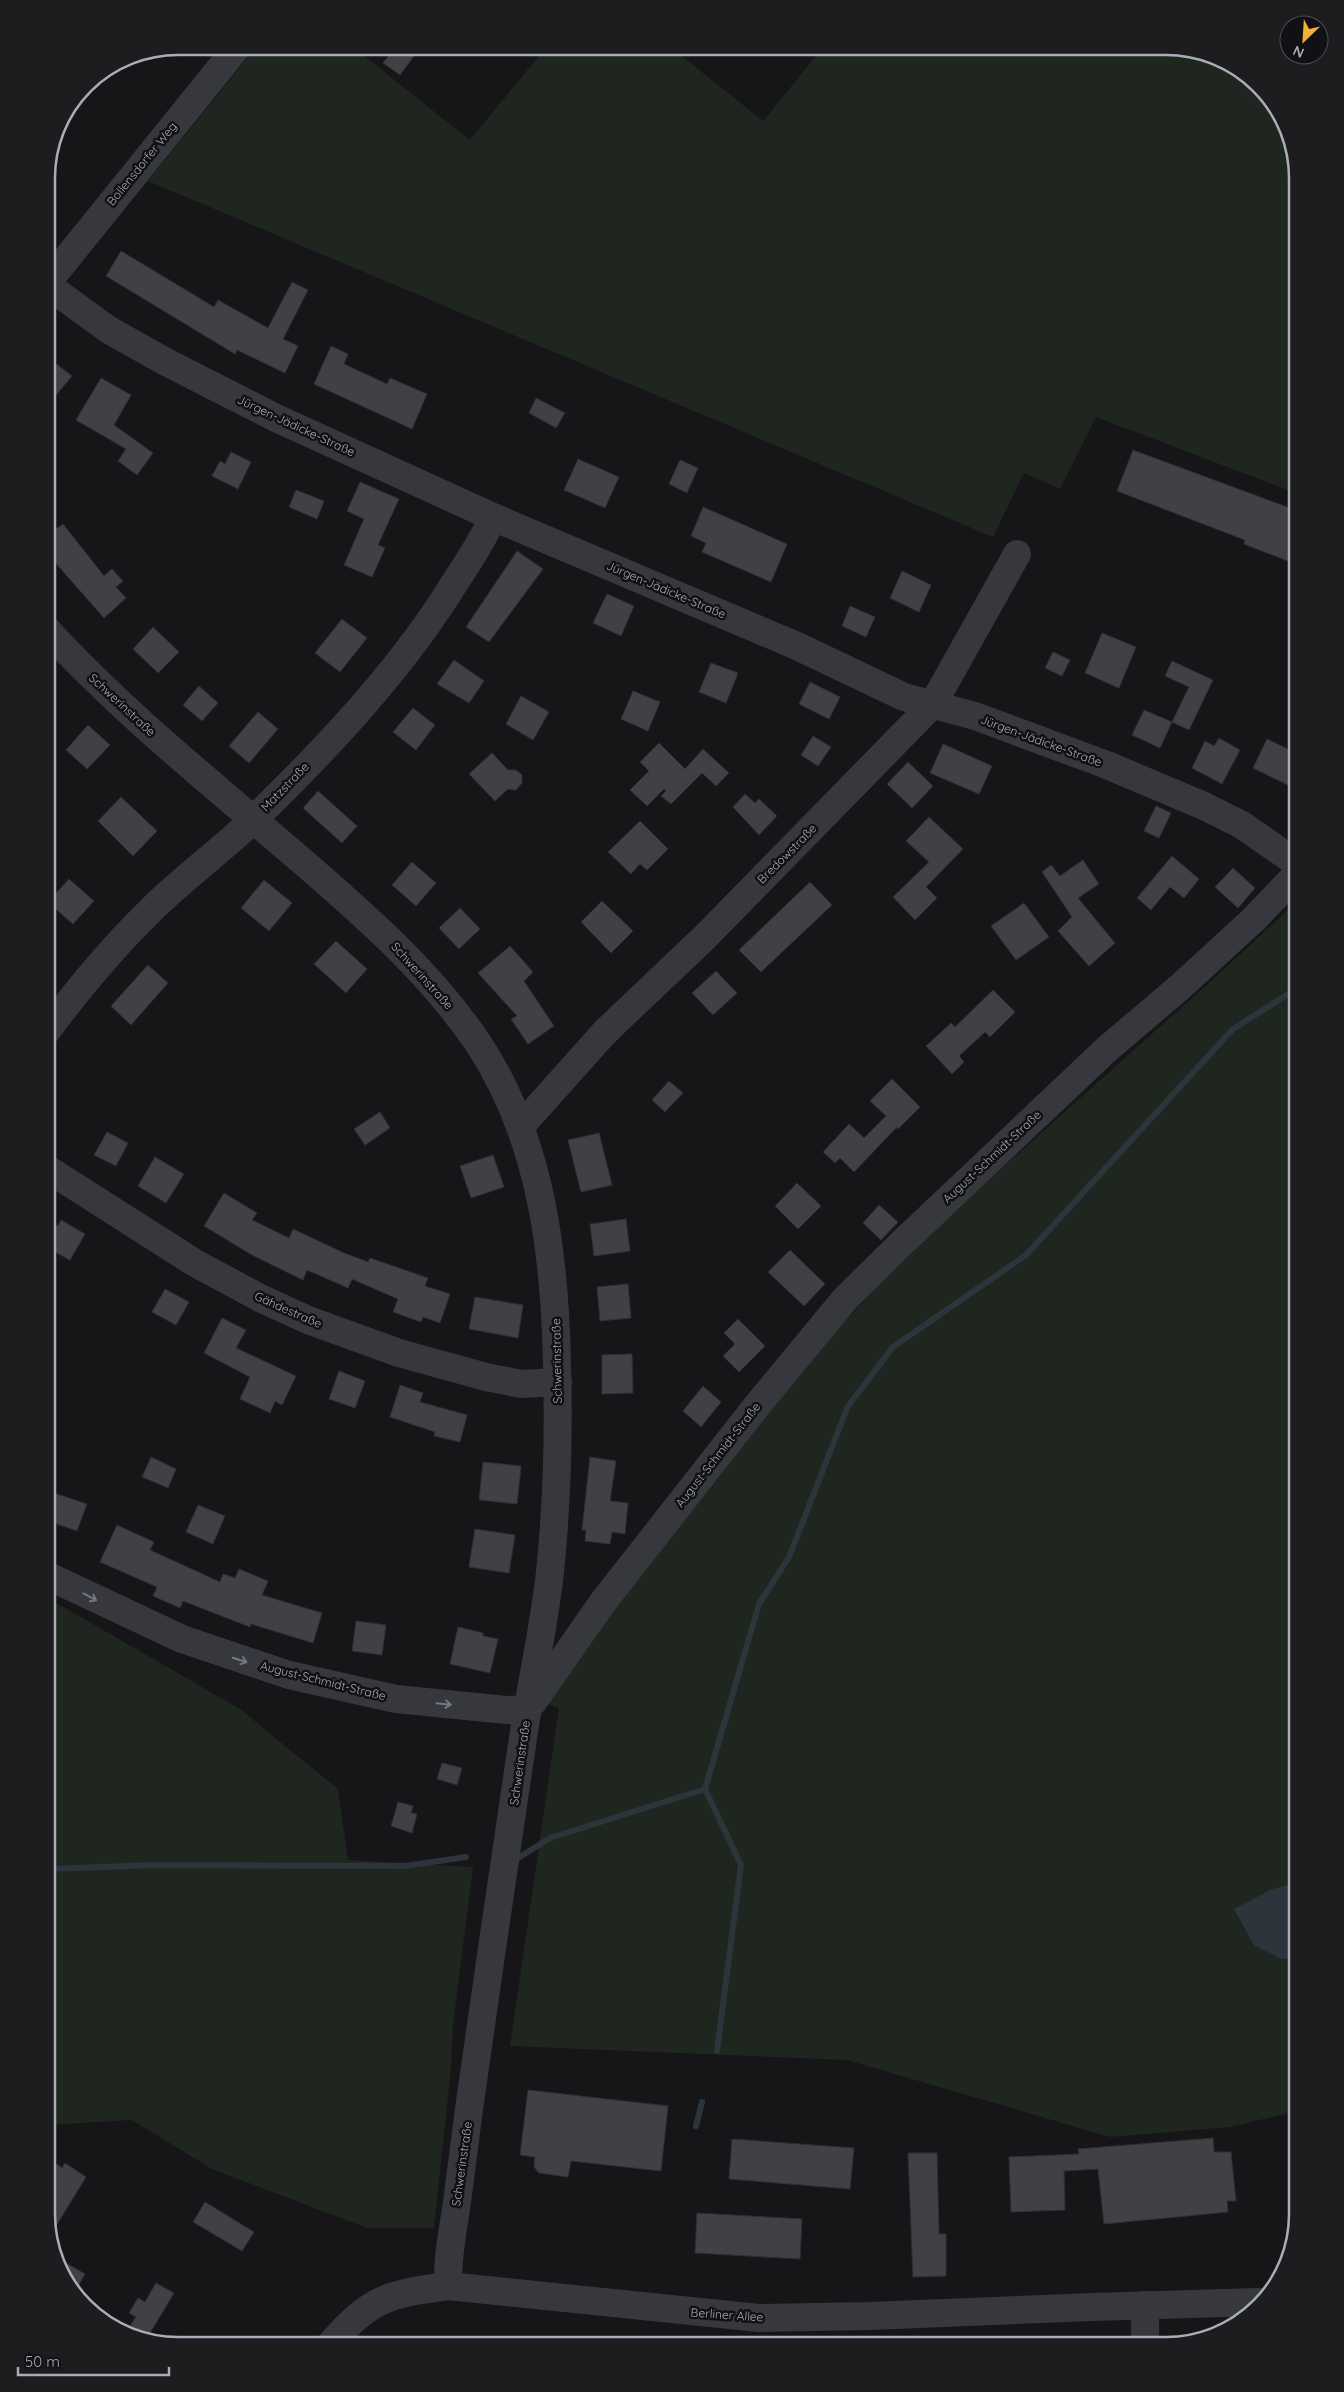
<svg xmlns="http://www.w3.org/2000/svg" width="1344" height="2392" viewBox="0 0 1344 2392" font-family="Quicksand,sans-serif">
<rect width="100%" height="100%" fill="#161618"/>
<g fill="#1e261f">
<polygon points="257,46 352,46 470,140 547,46 669,46 763,121 824,46 1175,47 1239,69 1284,120 1298,178 1298,494 1096,417 1060,489 1024,473 993,537 148,181"/>
<path d="M1298,900V1783L1285,1788L1298,1784V1882L1272,1889L1281,1959L1298,1960V2111L1230,2127L1110,2137L847,2060L510,2046L559,1708L538,1701L816,1352C964,1189 1139,1053 1298,900Z"/>
<polygon points="46,1597 240,1709 338,1789 348,1860 473,1867 453,2025 451,2068 434,2228 367,2228 212,2169 132,2120 46,2125"/>
</g>
<polygon fill="#2c353c" points="1298,1882 1298,1960 1281,1959 1254,1945 1234,1909 1272,1889"/>
<g fill="none" stroke-linecap="round" stroke-linejoin="round">
<g stroke="#2c353c" stroke-width="6">
<polyline points="515,1860 550,1838 705,1789"/>
<polyline points="46,1869 154,1865 405,1866 466,1857"/>
<polyline points="717,2051 741,1865 705,1789 759,1604 789,1557 848,1406 893,1347 1026,1255 1233,1029 1298,988"/>
<polyline points="696,2126 702,2102"/>
</g>
</g>
<g fill="#404145" stroke="#303034">
<polygon points="396,46 402,46 414,56 400,75 383,63"/>
<polygon points="121,251 214,307 218,300 268,328 292,282 308,290 283,339 298,346 285,373 237,350 235,354 106,276"/>
<polygon points="331,346 348,354 344,364 387,384 390,378 427,394 412,429 314,384"/>
<polygon points="46,356 72,376 46,407"/>
<polygon points="101,378 131,395 114,425 153,453 137,475 118,461 126,449 76,420"/>
<polygon points="536,398 565,413 556,428 529,413"/>
<polygon points="1133,450 1298,511 1298,565 1244,544 1245,540 1117,491"/>
<polygon points="231,452 251,462 238,489 212,476 220,461 225,464"/>
<polygon points="578,459 619,477 605,508 564,490"/>
<polygon points="680,460 698,468 687,493 669,484"/>
<polygon points="360,482 399,499 378,545 385,548 372,577 344,565 364,519 347,511"/>
<polygon points="296,490 324,501 317,519 289,507"/>
<polygon points="703,507 787,544 771,582 702,552 706,543 691,536"/>
<polygon points="63,524 104,576 112,569 123,581 116,587 126,598 104,618 46,552 46,536"/>
<polygon points="517,551 543,569 489,642 466,627"/>
<polygon points="902,571 931,585 919,612 890,598"/>
<polygon points="607,594 634,606 621,636 593,623"/>
<polygon points="850,606 875,617 866,637 842,626"/>
<polygon points="342,619 367,638 340,672 315,653"/>
<polygon points="153,627 179,652 158,673 133,649"/>
<polygon points="1102,633 1136,647 1119,688 1085,673"/>
<polygon points="1053,652 1070,660 1062,676 1045,668"/>
<polygon points="454,660 484,681 469,703 437,684"/>
<polygon points="1172,661 1213,680 1189,730 1172,722 1189,687 1165,676"/>
<polygon points="711,663 738,673 726,703 699,692"/>
<polygon points="810,682 840,697 829,719 799,704"/>
<polygon points="199,686 218,703 202,721 183,705"/>
<polygon points="633,691 660,702 648,731 621,719"/>
<polygon points="521,696 549,712 533,740 506,724"/>
<polygon points="413,708 435,725 416,750 393,732"/>
<polygon points="1144,710 1172,722 1160,748 1132,735"/>
<polygon points="258,712 278,729 249,763 229,746"/>
<polygon points="88,725 110,745 87,769 66,750"/>
<polygon points="813,736 831,747 818,766 801,755"/>
<polygon points="1219,738 1240,750 1222,784 1192,768 1205,741 1214,746"/>
<polygon points="1267,739 1298,754 1298,790 1253,768"/>
<polygon points="659,743 685,769 703,749 729,773 716,786 702,773 671,804 661,796 666,791 664,789 647,806 630,790 649,771 640,762"/>
<polygon points="943,744 992,766 979,794 930,773"/>
<polygon points="492,753 508,770 516,770 522,775 522,783 516,790 508,789 495,801 469,774"/>
<polygon points="908,762 933,786 912,808 887,784"/>
<polygon points="318,791 357,826 342,843 303,808"/>
<polygon points="745,794 755,803 759,799 777,816 759,835 733,807"/>
<polygon points="121,797 157,831 133,856 98,821"/>
<polygon points="1156,806 1171,813 1159,838 1144,831"/>
<polygon points="929,817 963,849 926,887 937,898 915,920 893,897 929,862 906,841"/>
<polygon points="640,821 668,849 647,870 640,864 631,874 608,852"/>
<polygon points="1172,856 1199,879 1184,898 1170,887 1151,910 1137,898"/>
<polygon points="1083,860 1099,884 1078,898 1115,943 1089,966 1058,931 1072,917 1042,872 1051,865 1060,876"/>
<polygon points="412,862 436,883 416,906 392,885"/>
<polygon points="1233,868 1255,888 1238,908 1215,887"/>
<polygon points="69,879 94,901 73,924 48,902"/>
<polygon points="264,880 292,903 269,931 241,908"/>
<polygon points="810,882 832,905 761,972 739,950"/>
<polygon points="602,901 633,931 611,953 581,922"/>
<polygon points="1024,903 1049,937 1016,960 991,926"/>
<polygon points="460,908 480,929 459,949 439,928"/>
<polygon points="336,941 367,969 346,993 314,964"/>
<polygon points="510,946 533,972 524,981 554,1026 528,1044 511,1019 517,1016 478,973"/>
<polygon points="148,965 168,983 131,1025 111,1006"/>
<polygon points="716,971 737,993 713,1015 692,993"/>
<polygon points="993,990 1015,1012 990,1037 985,1032 959,1056 964,1062 952,1074 926,1046 951,1023 955,1027"/>
<polygon points="892,1079 920,1107 898,1129 897,1127 854,1172 840,1158 835,1163 823,1152 849,1124 864,1138 886,1116 870,1101"/>
<polygon points="669,1081 683,1093 665,1112 652,1100"/>
<polygon points="380,1112 390,1128 365,1145 354,1129"/>
<polygon points="107,1132 128,1143 116,1166 94,1155"/>
<polygon points="599,1133 612,1185 581,1192 568,1140"/>
<polygon points="493,1155 504,1187 471,1198 460,1166"/>
<polygon points="155,1157 184,1174 166,1203 138,1186"/>
<polygon points="797,1183 821,1206 798,1229 775,1206"/>
<polygon points="224,1193 257,1213 252,1220 289,1238 293,1229 344,1253 368,1262 370,1258 428,1278 425,1286 450,1294 440,1323 423,1317 421,1322 393,1312 398,1299 352,1279 348,1288 307,1270 303,1280 252,1255 204,1226"/>
<polygon points="879,1205 898,1222 881,1240 863,1223"/>
<polygon points="626,1219 630,1251 594,1256 590,1224"/>
<polygon points="46,1220 58,1226 61,1220 85,1234 70,1260 46,1247"/>
<polygon points="790,1250 825,1284 804,1306 768,1272"/>
<polygon points="628,1284 631,1318 600,1321 597,1287"/>
<polygon points="165,1289 189,1302 176,1325 152,1312"/>
<polygon points="475,1297 523,1305 518,1338 469,1329"/>
<polygon points="222,1318 246,1330 236,1348 296,1376 282,1405 275,1401 270,1413 240,1399 250,1377 204,1353"/>
<polygon points="738,1319 765,1346 739,1372 723,1356 735,1344 724,1333"/>
<polygon points="632,1354 633,1393 602,1394 602,1355"/>
<polygon points="339,1371 365,1381 355,1408 329,1399"/>
<polygon points="400,1385 423,1393 420,1402 467,1415 460,1442 434,1436 435,1432 390,1417"/>
<polygon points="703,1386 721,1402 701,1427 683,1411"/>
<polygon points="151,1457 176,1469 168,1488 142,1477"/>
<polygon points="590,1457 616,1461 610,1501 628,1503 625,1534 612,1532 610,1544 585,1541 586,1530 582,1530"/>
<polygon points="483,1462 521,1466 517,1504 479,1500"/>
<polygon points="54,1493 87,1504 77,1531 46,1520"/>
<polygon points="198,1505 225,1516 213,1544 186,1532"/>
<polygon points="117,1525 154,1542 150,1550 220,1582 223,1574 235,1578 239,1569 268,1581 262,1595 322,1613 313,1643 251,1624 250,1627 183,1601 180,1608 153,1596 157,1587 100,1562"/>
<polygon points="475,1529 515,1535 509,1573 469,1567"/>
<polygon points="356,1621 386,1625 382,1655 352,1651"/>
<polygon points="458,1627 483,1633 483,1636 498,1639 490,1673 450,1664"/>
<polygon points="442,1763 462,1768 457,1785 437,1779"/>
<polygon points="398,1802 413,1806 411,1813 417,1814 412,1833 391,1826"/>
<polygon points="528,2090 668,2106 661,2171 571,2161 568,2177 539,2173 534,2167 535,2157 520,2155"/>
<polygon points="1213,2138 1214,2152 1231,2152 1236,2201 1227,2201 1228,2212 1104,2224 1098,2169 1064,2171 1065,2210 1011,2212 1009,2157 1079,2154 1078,2149"/>
<polygon points="732,2139 854,2148 850,2189 729,2179"/>
<polygon points="908,2153 937,2153 939,2234 946,2234 946,2276 913,2277"/>
<polygon points="65,2163 86,2177 51,2234 46,2214 46,2182 57,2164 62,2168"/>
<polygon points="205,2202 254,2232 242,2251 193,2222"/>
<polygon points="697,2213 802,2219 800,2259 695,2253"/>
<polygon points="56,2257 85,2274 76,2290 60,2272"/>
<polygon points="156,2283 174,2293 147,2338 127,2331 136,2317 129,2313 138,2298 145,2302"/>
</g>
<g fill="none" stroke-linecap="round" stroke-linejoin="round">
<g stroke="#37383d" stroke-width="28">
<polyline points="47,283 238,46"/>
<polyline points="47,285 109,330 166,362 276,418 493,517 797,646 904,697 975,716 1107,765 1204,806 1242,825 1298,864"/>
<path d="M46,629C127,717 220,790 310,868C371,921 432,975 478,1043C541,1138 555,1254 557,1366C559,1435 557,1503 550,1572C544,1628 531,1683 523,1738C505,1862 486,1985 469,2109C465,2140 461,2171 457,2202C453,2230 447,2258 448,2286"/>
<path d="M46,1032C78,989 112,948 150,911C183,878 221,851 255,818C325,750 394,677 447,595C463,569 481,545 493,517"/>
<polyline points="521,1126 605,1032 705,937 933,704 1017,554"/>
<polyline points="46,1168 195,1263 260,1298 308,1320 399,1353 486,1377 521,1384 558,1382"/>
<polyline points="46,1575 182,1639 289,1675 396,1699 506,1710 528,1709"/>
<polyline points="533,1702 603,1602 755,1408 845,1299 903,1242 1107,1049 1180,987 1254,919 1298,873"/>
<polyline points="1145,2305 1145,2346"/>
<path d="M329,2346C370,2298 388,2294 448,2286L759,2318L870,2316L1092,2307L1258,2302"/>
</g>
</g>
<defs><path id="oneway-shaft" d="M-6 0H5M1.5-3L5.5 0L1.5 3" fill="none" stroke-width="1.6" stroke-linecap="round" stroke-linejoin="round" transform="scale(1.25)"/></defs>
<g stroke="#757881">
<use href="#oneway-shaft" transform="translate(90 1597) rotate(28)"/>
<use href="#oneway-shaft" transform="translate(240 1660) rotate(18)"/>
<use href="#oneway-shaft" transform="translate(444 1704) rotate(6)"/>
</g>
<g text-anchor="middle" stroke-width="5" stroke-linejoin="round" paint-order="stroke">
<g font-size="12" fill="#a8adb8" stroke="#111113">
<text transform="translate(142 164) rotate(-51)" y="4">Bollensdorfer Weg</text>
<text transform="translate(296 426) rotate(25)" y="4">Jürgen-Jädicke-Straße</text>
<text transform="translate(666 590) rotate(23)" y="4">Jürgen-Jädicke-Straße</text>
<text transform="translate(122 705) rotate(43)" y="4">Schwerinstraße</text>
<text transform="translate(1041 741) rotate(20)" y="4">Jürgen-Jädicke-Straße</text>
<text transform="translate(285 787) rotate(-46)" y="4">Matzstraße</text>
<text transform="translate(787 854) rotate(-45)" y="4">Bredowstraße</text>
<text transform="translate(422 976) rotate(48)" y="4">Schwerinstraße</text>
<text transform="translate(992 1157) rotate(-43)" y="4">August-Schmidt-Straße</text>
<text transform="translate(288 1310) rotate(24)" y="4">Gähdestraße</text>
<text transform="translate(557 1361) rotate(-91)" y="4">Schwerinstraße</text>
<text transform="translate(718 1455) rotate(-52)" y="4">August-Schmidt-Straße</text>
<text transform="translate(323 1681) rotate(14)" y="4">August-Schmidt-Straße</text>
<text transform="translate(520 1763) rotate(-82)" y="4">Schwerinstraße</text>
<text transform="translate(462 2164) rotate(-82)" y="4">Schwerinstraße</text>
<text transform="translate(727 2315) rotate(4)" y="4">Berliner Allee</text>
</g>
</g>
<path d="M0 0H1344V2392H0ZM178 55H1166A123 123 0 0 1 1289 178V2214A123 123 0 0 1 1166 2337H178A123 123 0 0 1 55 2214V178A123 123 0 0 1 178 55Z" fill="#1d1d20" fill-rule="evenodd"/>
<path fill="none" stroke="#a8adb8" stroke-width="2.5" d="M178 55H1166A123 123 0 0 1 1289 178V2214A123 123 0 0 1 1166 2337H178A123 123 0 0 1 55 2214V178A123 123 0 0 1 178 55Z"/>
<g transform="translate(1304 40) rotate(205)"><circle r="24" fill="#111113" stroke="#4d4f55"/>
<path d="M0-4L9 19L0 12L-9 19Z" fill="#f2b134"/>
<text y="-8" font-size="14" font-weight="bold" text-anchor="middle" fill="#a8adb8">N</text>
</g>
<path d="M18 2367v8h151v-8" fill="none" stroke="#a8adb8" stroke-width="2.5"/>
<text x="25" y="2367" font-size="15" fill="#a8adb8" stroke="#111113" stroke-width="4" paint-order="stroke">50 m</text>
</svg>
